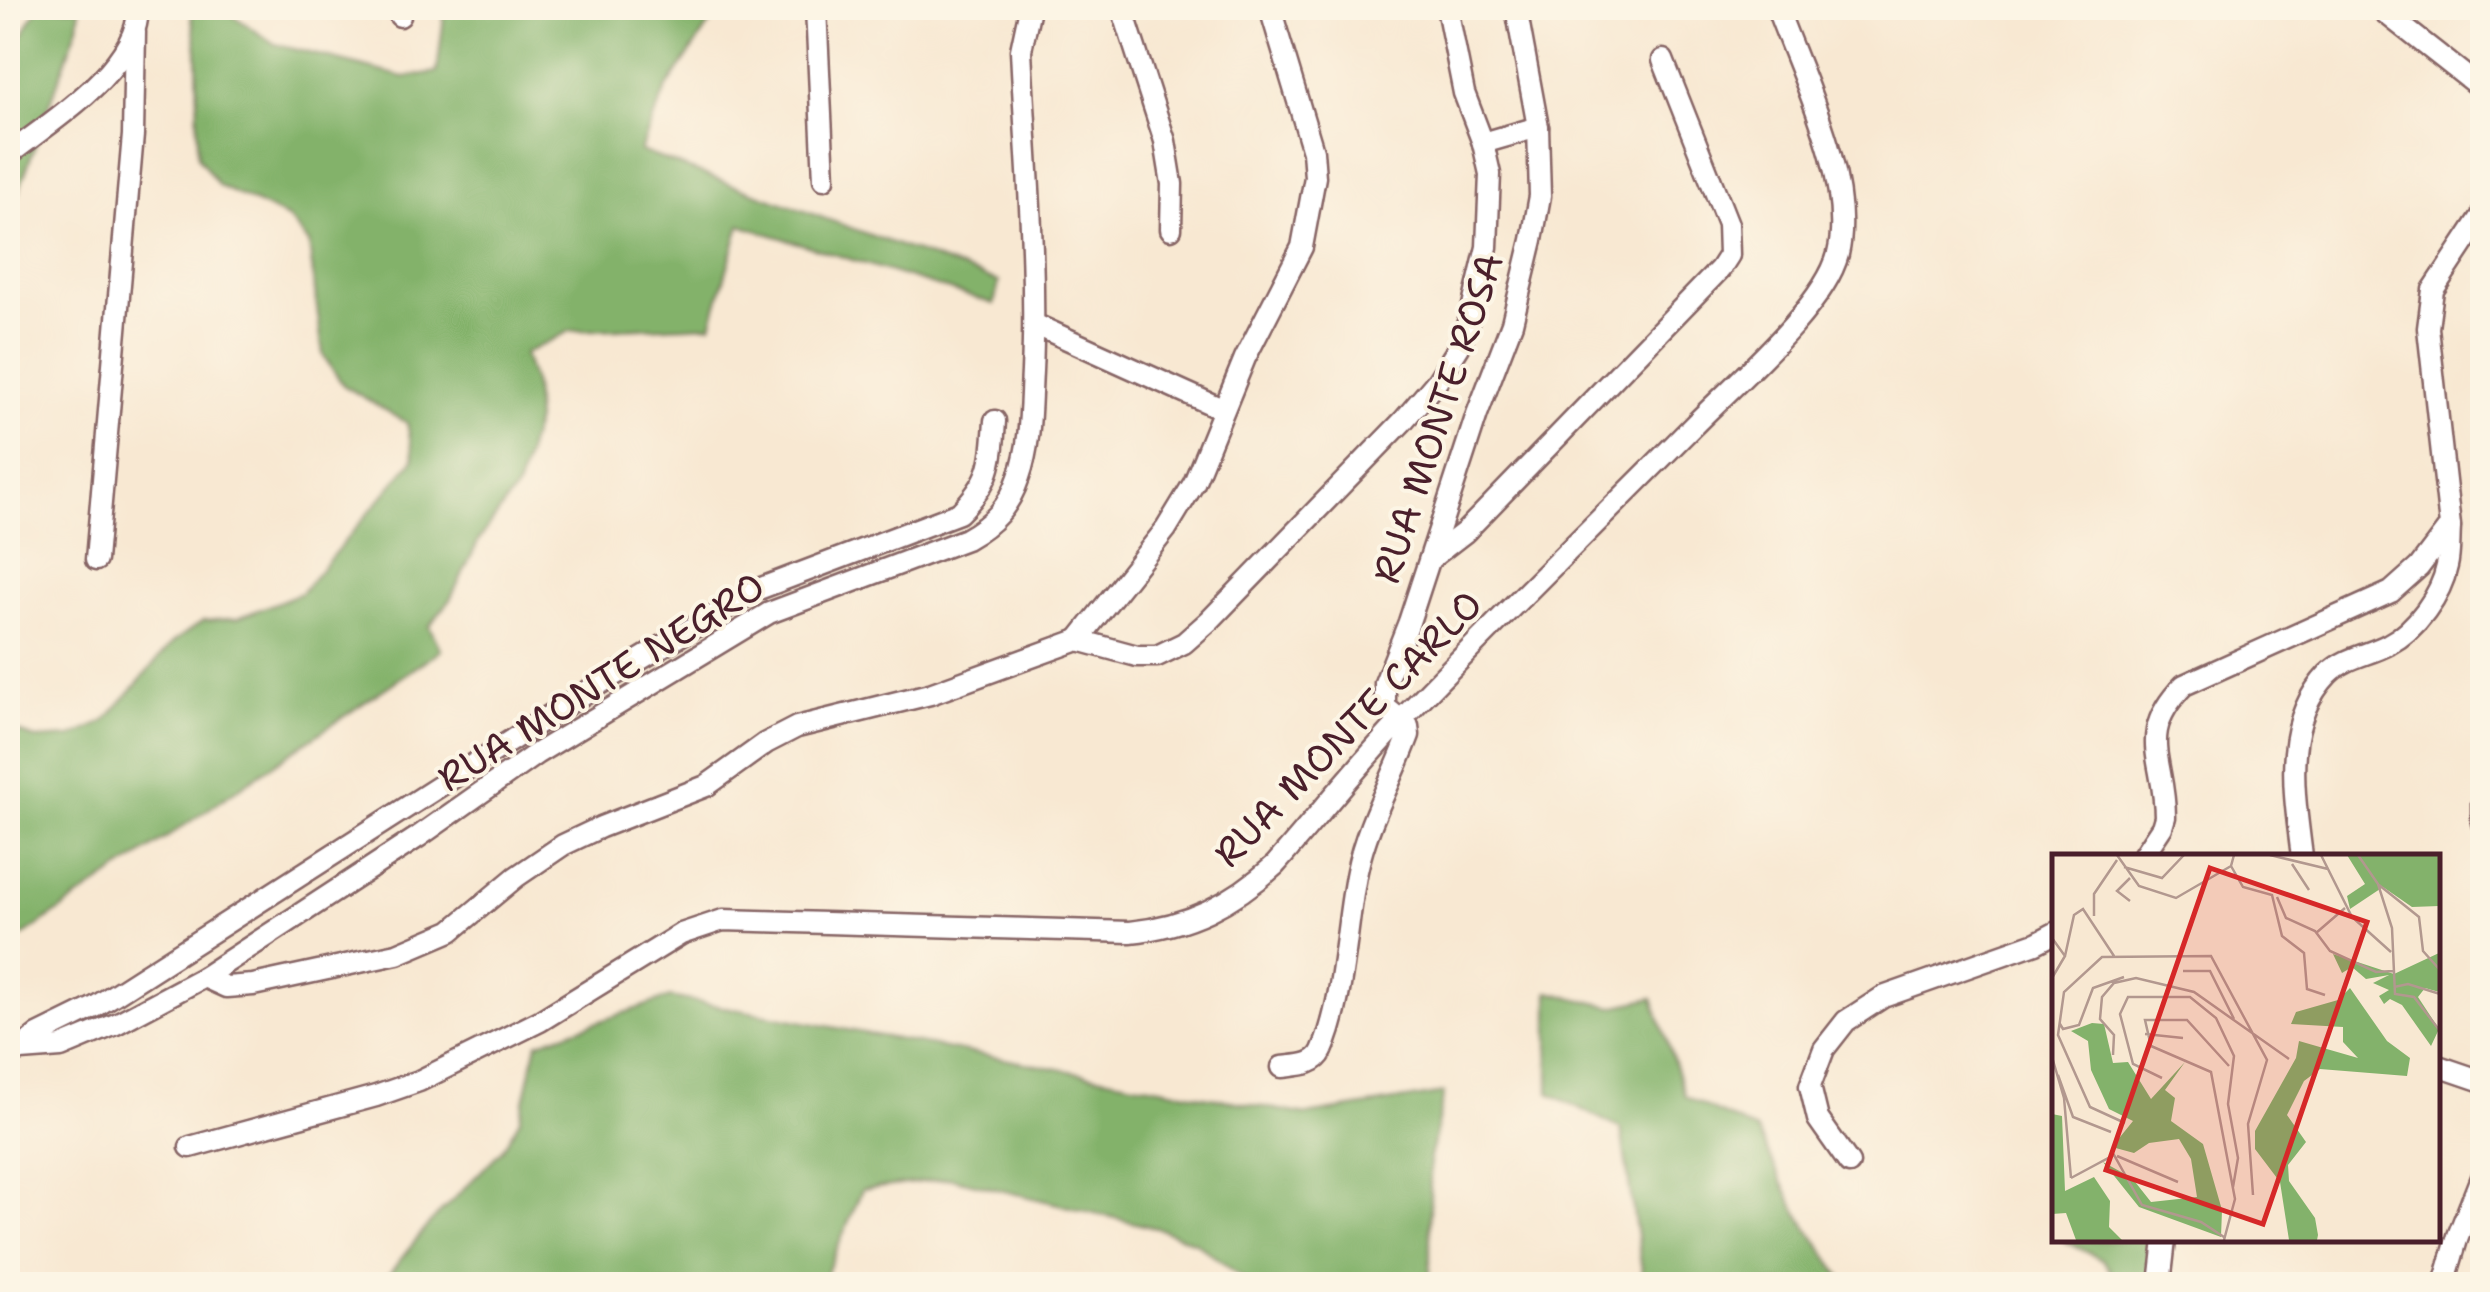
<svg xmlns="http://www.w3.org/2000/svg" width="2490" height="1292" viewBox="0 0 2490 1292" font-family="'Shantell Sans',sans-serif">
<rect width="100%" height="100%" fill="#fcf5e5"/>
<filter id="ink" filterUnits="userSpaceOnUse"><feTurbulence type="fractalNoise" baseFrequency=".01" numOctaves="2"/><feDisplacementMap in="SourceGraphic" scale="20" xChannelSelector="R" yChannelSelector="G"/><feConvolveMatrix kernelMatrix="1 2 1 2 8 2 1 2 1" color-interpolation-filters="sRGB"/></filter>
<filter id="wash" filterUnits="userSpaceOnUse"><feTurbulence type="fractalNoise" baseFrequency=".0048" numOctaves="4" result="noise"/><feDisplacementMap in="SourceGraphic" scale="40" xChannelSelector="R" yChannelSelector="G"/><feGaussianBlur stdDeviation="2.25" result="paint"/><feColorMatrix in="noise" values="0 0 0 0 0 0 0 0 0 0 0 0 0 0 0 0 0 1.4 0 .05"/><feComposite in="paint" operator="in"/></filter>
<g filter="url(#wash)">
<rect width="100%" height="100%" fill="#f8e8d2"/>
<g fill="#83b26b" stroke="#66684b" stroke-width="2.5">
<polygon points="37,8 80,8 78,26 13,207 8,213 8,62"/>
<polygon points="190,8 222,8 275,44 404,77 437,72 445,8 720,8 666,89 640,151 999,282 994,304 740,225 711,325 570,331 524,354 534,386 536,420 518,486 479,540 449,602 429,626 441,650 8,946 8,727 35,739 71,737 104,722 173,642 203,621 238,618 301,593 414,459 407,423 343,385 323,355 309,243 288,218 219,186 198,157 197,50"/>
<polygon points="1549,992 1612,1007 1653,998 1685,1096 1757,1131 1797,1212 1842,1278 1851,1284 1644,1284 1621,1129 1549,1093"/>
<polygon points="670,997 1307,1115 1444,1093 1430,1158 1430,1284 1251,1284 1195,1242 1160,1229 951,1178 862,1190 822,1284 381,1284 428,1225 502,1150 520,1119 537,1043"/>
<polygon points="2063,1240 2158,1240 2155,1284 2118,1284 2104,1261"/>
</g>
</g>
<g filter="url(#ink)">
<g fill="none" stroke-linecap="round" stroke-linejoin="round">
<g stroke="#876565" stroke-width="25">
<g id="minor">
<polyline points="816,8 824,179"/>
<polyline points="1122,8 1165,141 1172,184 1171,229"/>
<polyline points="2379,8 2482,89"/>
<polyline points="400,16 400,8"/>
<polyline points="1483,143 1538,127"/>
<path d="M8,155C50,122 139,67 138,8"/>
<polyline points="1034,324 1222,409"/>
<polyline points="1430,559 1465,532 1720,269 1729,255 1728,224 1663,60"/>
<polyline points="96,560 133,135 135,32"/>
<polyline points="1078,640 1166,529 1194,483 1245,358 1302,247 1315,177 1313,151 1270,8"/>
<polyline points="2482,803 2482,823"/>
<path d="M2142,857L2162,827L2165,817C2165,759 2135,735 2184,685L2391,592L2419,567L2450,526L2428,328L2433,290L2482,216"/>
<path d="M2302,857C2295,797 2280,724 2328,674C2345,657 2369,655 2389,644C2416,630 2441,595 2447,566C2450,554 2449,540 2450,528"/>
<polyline points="204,977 226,987 253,985 397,954 451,931 516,877 563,845 601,827 706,786 766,743 797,727 930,694 1078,640 1137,656 1157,656 1184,643 1210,620 1403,421 1438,380 1459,347 1471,314 1487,247 1490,174 1483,143 1464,93 1447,8"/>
<path d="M19,1050L38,1035L95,1007L596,686L756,590L959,513C991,481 992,465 995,421"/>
<path d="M8,1051L61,1047L116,1024L204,977L418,837L536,754L769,613L966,539C993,524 1009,507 1019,477C1031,443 1030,407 1032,371C1037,265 1026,157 1021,50L1030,8"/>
<polyline points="2438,1066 2482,1081"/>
<path d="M1282,1067C1297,1065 1315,1066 1322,1051C1344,1003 1346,923 1357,871C1367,823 1392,781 1409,735L1408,726L1385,707V683L1409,622L1477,414L1512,323L1532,240L1540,196L1538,127L1516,8"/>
<path d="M190,1147L376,1096L419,1081L540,1021L681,934L723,920L1130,932C1188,926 1232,904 1275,865C1318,816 1359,764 1404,717C1499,618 1597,523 1693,426C1733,385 1824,308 1838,254C1855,182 1802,77 1777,8"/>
<polyline points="1849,1163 1818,1119 1810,1086 1824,1049 1846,1021 1883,997 2036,943 2055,933"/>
<polyline points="2160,1284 2165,1240"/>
<polyline points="2444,1284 2458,1236 2482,1175"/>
</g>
</g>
<use href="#minor" stroke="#fff" stroke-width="20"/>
</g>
</g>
<g text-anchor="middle" stroke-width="8" stroke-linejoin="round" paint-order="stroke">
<g font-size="38" fill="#4a1f2b" stroke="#fcf5e5">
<text transform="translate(1438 418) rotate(-72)" y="13">RUA MONTE ROSA</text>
<text transform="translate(601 682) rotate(-32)" y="13">RUA MONTE NEGRO</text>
<text transform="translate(1348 729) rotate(-46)" y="13">RUA MONTE CARLO</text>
</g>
</g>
<g transform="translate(2052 854)">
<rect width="388" height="388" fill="#f8e8d2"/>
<path d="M295,1H387V52L360,53L331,33L298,55L295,42L313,30ZM387,99V138L373,134L366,143L387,175L379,192L350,151L338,145L332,150L327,142L337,136L321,129L337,121L314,125L300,113L290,119L281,100L342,120ZM298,134L335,187L358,204L355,222L268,215L252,227L235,261L254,288L236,311L237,327L263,364L266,381L265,386H237L228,328L203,295V277L244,204L247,187L306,204L291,188V173L239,170L244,158L286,146ZM40,169L52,170L61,209L76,208L99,245L133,208L113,236L123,244L119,267L151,290L170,356L169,383L87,353L51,308L80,324L99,348L145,343L139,305L127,285L97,289L82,299L60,293L81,267L57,255L39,216L36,187L19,177ZM0,260L10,262L13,337L42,323L58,347L57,373L70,386H24L14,359L0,360Z" fill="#83b26b"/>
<path fill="none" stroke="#b2988f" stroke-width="2.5" d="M65,1L87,32L124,44L179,12L182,1M218,1L276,15M269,1L300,63L339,98M306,1L326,30L340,74L343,140L362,143L388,177M240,10L257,36M179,12L191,33L220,41L230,82L252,99L255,135L273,141M72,13L110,24L132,1M78,24L65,37L78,47M327,31L367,63L371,97L388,116M225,43L234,64L263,77L278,97L324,118L341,117M42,62V40L65,6M264,79L293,54M0,84L13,102L0,124M13,102L22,61L31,55L62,102M131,117H158L182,165M342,133L356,130L388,140M8,170L11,175L27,171L41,134L72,123M93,180L131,184M61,201L62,181L48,165L50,143L62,129L84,124L142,138L237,205M0,203L12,244L19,324M6,221L21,263L59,278M110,224L81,210L68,160L76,143H138L164,164L182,202L176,250L186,304L181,333M73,269L38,253L6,181L12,138L50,103L159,102L215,206L196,270L201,341M65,302L126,328M19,324L62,301L90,351L149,368L172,383M172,386L183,345L159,218L99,192L93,166H135L177,212"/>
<path fill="#d62828" fill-opacity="0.15" stroke="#d62828" stroke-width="5" d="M158,14L315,68L211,370L54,316Z"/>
<rect width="388" height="388" fill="none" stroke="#4a1f2b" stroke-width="5"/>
</g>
<rect width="2490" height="1292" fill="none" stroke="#fcf5e5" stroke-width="40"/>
</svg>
